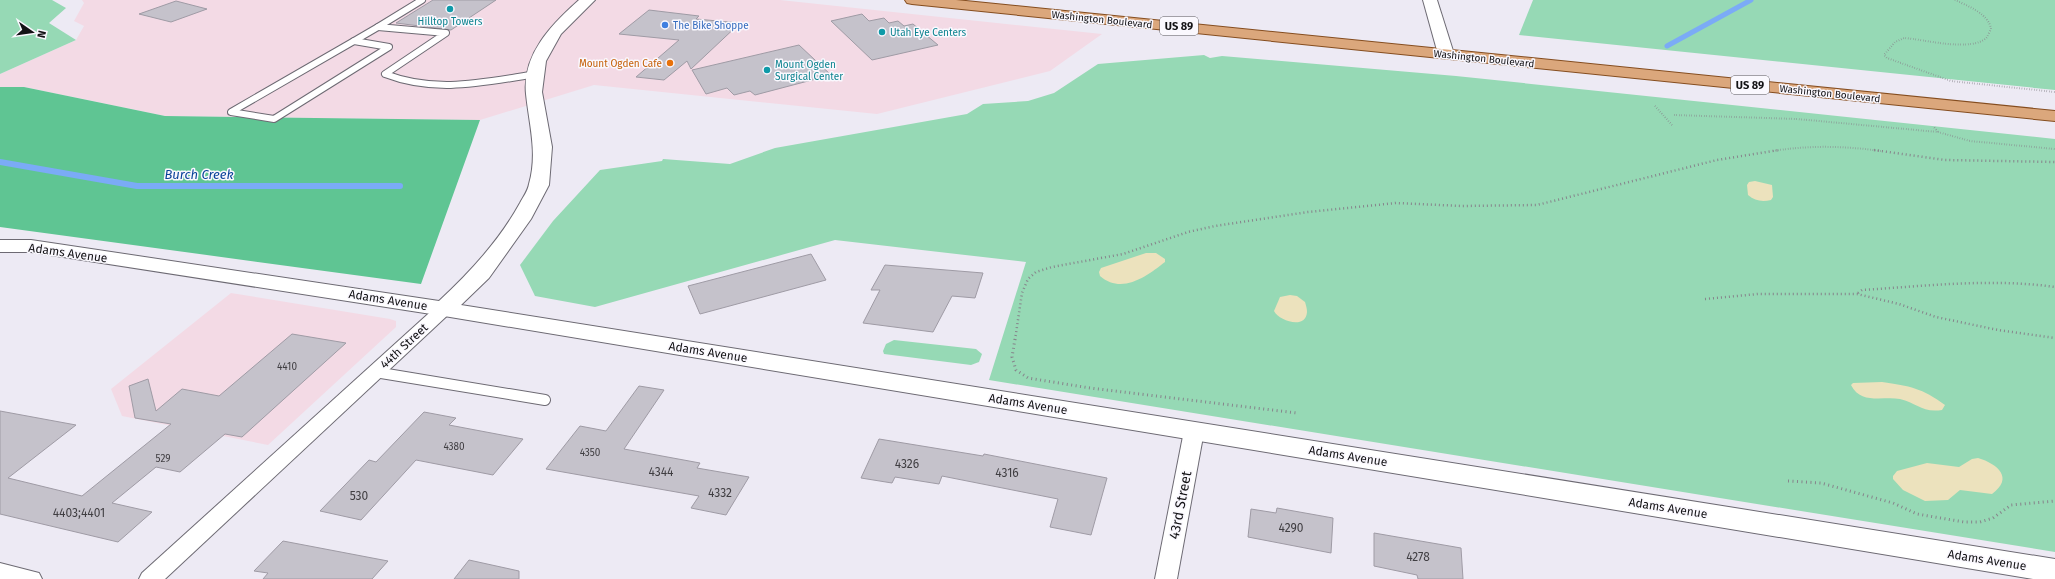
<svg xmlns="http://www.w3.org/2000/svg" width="2055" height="579" viewBox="0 0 2055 579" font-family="'Fira Sans',sans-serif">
<rect width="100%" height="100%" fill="#edeaf4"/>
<g fill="#f3dae5">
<polygon points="82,0 780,0 1102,34 1050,71 877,114 594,85 480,120 165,116 24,87 0,87 0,74 76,40 84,26 74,21 84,3"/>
<polygon points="231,293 390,319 396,321 396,327 268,445 122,416 111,389"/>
</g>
<g fill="#96d9b5">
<polygon points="0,0 52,0 66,8 49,23 76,40 0,74"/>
<polygon points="1533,0 2055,0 2055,90 1519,35"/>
<polygon points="1204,55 1210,58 1222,56 1456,76 2055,139 2055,552 989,380 1026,262 835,240 595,307 535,296 520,265 553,221 600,170 662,161 663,159 730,164 775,148 967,114 983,104 1028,101 1054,93 1098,64"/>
<polygon points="894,340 976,349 982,354 979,362 971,365 884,354 883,351 886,344"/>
</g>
<polygon fill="#5fc593" points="0,87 24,87 165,116 480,120 421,284 0,227"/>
<g fill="#ece2bd">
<path d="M1755,181L1772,185L1773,197L1771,200C1762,202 1755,201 1748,195L1747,185L1749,182Z"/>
<path d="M1146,253H1156L1165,259V262C1147,276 1122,295 1100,276L1099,272L1101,268Z"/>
<path d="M1290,295L1297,296L1305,302C1306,305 1307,309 1307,312C1306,330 1279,321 1274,311L1280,297Z"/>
<path d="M1882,382C1910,386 1922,388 1945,405L1942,410C1922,413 1917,403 1900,399C1883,396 1861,405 1851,385L1853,383Z"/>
<path d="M1978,458C1998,464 2014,478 1992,494L1960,490L1948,500L1925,501L1903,490L1893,479V476L1897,471L1927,463L1959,467L1972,459Z"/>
</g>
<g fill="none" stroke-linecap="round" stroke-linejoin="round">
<polyline stroke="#7babf6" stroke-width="5" points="1667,46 1751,0"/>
<polyline stroke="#7babf6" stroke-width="6" points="0,162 137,186 400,186"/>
</g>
<g fill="#c5c2cb" stroke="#9f9ba5">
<polygon points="433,0 496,0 451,30 396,23"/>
<polygon points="176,1 207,9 171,22 139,14"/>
<polygon points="649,10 699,16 696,19 740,23 691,69 687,61 664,80 636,77 679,40 619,34"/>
<polygon points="862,14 869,21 884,18 889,23 898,21 904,26 913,24 938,45 872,60 831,21"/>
<polygon points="799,45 831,75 755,95 750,91 734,95 727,88 706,94 692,70"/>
<polygon points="811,254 826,280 700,314 688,286"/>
<polygon points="885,265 983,273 975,298 952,296 933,332 863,323 880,290 871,290"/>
<polygon points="292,334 346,343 242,437 225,434 180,472 156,467 112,503 152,512 118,542 0,514 0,411 76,425 8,478 82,496 171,424 135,418 129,386 148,379 156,411 182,389 219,396"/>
<polygon points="639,386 664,390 624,449 700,463 697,468 749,477 726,515 691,508 699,496 546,469 580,426 606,431"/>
<polygon points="424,412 456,418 449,425 523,439 493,475 416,460 361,520 320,511 369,460 376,462"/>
<polygon points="879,439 983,456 984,454 1107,478 1091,535 1050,527 1058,499 942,476 939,484 895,477 892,483 861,478"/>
<polygon points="1277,508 1333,518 1331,553 1248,537 1251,509 1276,513"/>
<polygon points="1374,533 1461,548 1463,579 1418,579 1417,575 1374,566"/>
<polygon points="283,541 388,561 372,579 263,579 268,573 254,571"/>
<polygon points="469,560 519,571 519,579 454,579"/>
</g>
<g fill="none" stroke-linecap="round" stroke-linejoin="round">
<g stroke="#6d6a73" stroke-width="8">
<g id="lane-far1">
<path d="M422,0L378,27L446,33L385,74C437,94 484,82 537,74"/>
<polygon points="354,41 389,47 274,119 231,112"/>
<polyline points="354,41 378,27"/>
</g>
</g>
<g stroke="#6d6a73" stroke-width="12">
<polyline id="lane" points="375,372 545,400"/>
</g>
<g stroke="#6d6a73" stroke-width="2">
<g id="street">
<polygon points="444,304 450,305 453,309 450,313 165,579 139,579 142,573 438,305"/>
<polygon points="1194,424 1201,426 1204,431 1177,579 1155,579 1184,431 1187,426"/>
<polygon points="0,563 39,573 42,579 0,579"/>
</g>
</g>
<g stroke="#6d6a73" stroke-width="2">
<g id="secondary">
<path d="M579,0H595L561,34L546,61L542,92L552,147L549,185L531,219L489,278L461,305L2055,559V579H2033L444,316L31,252H0V240H31L439,301C470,272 499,241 520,203C523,197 528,191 529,184C538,153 529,124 526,94C522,54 552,24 579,0Z"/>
<polygon points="1423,0 1437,0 1454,54 1452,57 1440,57 1438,54"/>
</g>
</g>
<g stroke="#854d1f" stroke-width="2">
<polygon id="primary" points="905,0 956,0 2055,111 2055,121 912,4 907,3"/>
</g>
<g stroke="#86848b" stroke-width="2" stroke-dasharray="0.5 2" stroke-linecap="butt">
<path d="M1955,0C1968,6 1989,14 1991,29C1990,31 1988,35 1987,37C1973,53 1923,39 1904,38L1895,42L1884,55L1887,58L1951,81L2055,92"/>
<polyline points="1655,106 1672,125"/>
<polyline points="1674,115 1797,119 1938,132 1934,127"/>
<polyline points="1938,132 1970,141 2055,149"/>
<path d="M1773,151C1809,145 1845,146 1881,151"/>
</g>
<g stroke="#86848b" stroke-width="2.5" stroke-dasharray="1 3" stroke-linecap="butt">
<polyline points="1874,150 1945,160 2055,162"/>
<path d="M1858,293L1862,290C1926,286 1992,278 2055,287"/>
<polyline points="1705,299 1758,294 1857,294 1899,304 1936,317 1998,330 2055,338"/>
<polyline points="1015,340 1022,293 1028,279 1036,272 1052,267 1123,254 1188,232 1215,226 1308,212 1396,203 1462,206 1537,205 1717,160 1779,150"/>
</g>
<g stroke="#86848b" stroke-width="3" stroke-dasharray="1 3.5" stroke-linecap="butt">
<polyline points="1015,339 1012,357 1016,370 1028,378 1090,388 1297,413"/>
<polyline points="1788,481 1821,483 1893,503 1917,514 1964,522 1980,522 1993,518 2011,505 2055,501"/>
</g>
<use href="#lane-far1" stroke="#fff" stroke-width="6"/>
<use href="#lane" stroke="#fff" stroke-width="10"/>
<use href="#street" fill="#fff" fill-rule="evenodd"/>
<use href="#secondary" fill="#fff" fill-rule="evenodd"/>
<use href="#primary" fill="#dba77c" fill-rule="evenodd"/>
</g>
<g fill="#0f9aa8" stroke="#faf8fe" stroke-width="1.5">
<circle cx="450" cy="9" r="4"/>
<circle cx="882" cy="32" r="4"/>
<circle cx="767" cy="70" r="4"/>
</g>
<circle fill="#3f7fe0" stroke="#faf8fe" stroke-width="1.5" cx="665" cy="25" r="4"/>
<circle fill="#e8710a" stroke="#faf8fe" stroke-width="1.5" cx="670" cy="63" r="4"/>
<g text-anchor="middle" stroke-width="3" stroke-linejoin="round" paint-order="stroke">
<g font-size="10" fill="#131215" stroke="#faf8fe">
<text transform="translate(1102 19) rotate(6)" y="4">Washington Boulevard</text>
<text transform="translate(1484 58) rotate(6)" y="4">Washington Boulevard</text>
<text transform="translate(1830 93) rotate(6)" y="4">Washington Boulevard</text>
</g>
<g font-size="10" fill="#0d838f" stroke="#faf8fe" text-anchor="start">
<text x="450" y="25" text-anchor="middle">Hilltop Towers</text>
<text x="890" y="36">Utah Eye Centers</text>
<text x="775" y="68">Mount Ogden<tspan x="775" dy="12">Surgical Center</tspan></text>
</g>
<g font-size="10" fill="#366cbe" stroke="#faf8fe" text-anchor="start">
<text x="673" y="29">The Bike Shoppe</text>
</g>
<g font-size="10" fill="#c56008" stroke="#faf8fe" text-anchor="end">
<text x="662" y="67">Mount Ogden Cafe</text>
</g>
<g font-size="10" fill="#403e42">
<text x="287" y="370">4410</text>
<text x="454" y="450">4380</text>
<text x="590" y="456">4350</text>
<text x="163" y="462">529</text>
</g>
<g fill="#faf8fe" stroke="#58575b" stroke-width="1">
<rect x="1160" y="17" width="38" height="18" rx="3"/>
<rect x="1731" y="76" width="38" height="18" rx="3"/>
</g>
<g font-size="11" font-weight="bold" fill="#131215">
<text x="1179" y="30">US 89</text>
<text x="1750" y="89">US 89</text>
</g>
<g font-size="12" fill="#131215" stroke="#faf8fe">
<text transform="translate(68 253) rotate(8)" y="4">Adams Avenue</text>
<text transform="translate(388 300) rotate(9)" y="4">Adams Avenue</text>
<text transform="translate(404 346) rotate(-43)" y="4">44th Street</text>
<text transform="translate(708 352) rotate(9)" y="4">Adams Avenue</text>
<text transform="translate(1028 404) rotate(9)" y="4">Adams Avenue</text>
<text transform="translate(1348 456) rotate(9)" y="4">Adams Avenue</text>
<text transform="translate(1668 508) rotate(9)" y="4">Adams Avenue</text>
<text transform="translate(1987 560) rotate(9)" y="4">Adams Avenue</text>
</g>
<g font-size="12" fill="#403e42">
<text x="907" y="468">4326</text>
<text x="661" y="476">4344</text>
<text x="1007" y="477">4316</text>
<text x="720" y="497">4332</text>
<text x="359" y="500">530</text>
<text x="79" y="517">4403;4401</text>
<text x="1291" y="532">4290</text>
<text x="1418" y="561">4278</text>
</g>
<g font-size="13" font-style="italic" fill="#084298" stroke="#faf8fe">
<text x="199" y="179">Burch Creek</text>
</g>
<g font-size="14" fill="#131215" stroke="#faf8fe">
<text transform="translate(1180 505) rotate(-79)" y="5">43rd Street</text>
</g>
</g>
<g transform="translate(32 32) rotate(103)" stroke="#faf8fe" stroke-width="3" paint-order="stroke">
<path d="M0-3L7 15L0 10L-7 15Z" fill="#131215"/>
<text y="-6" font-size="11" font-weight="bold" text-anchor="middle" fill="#131215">N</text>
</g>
</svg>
